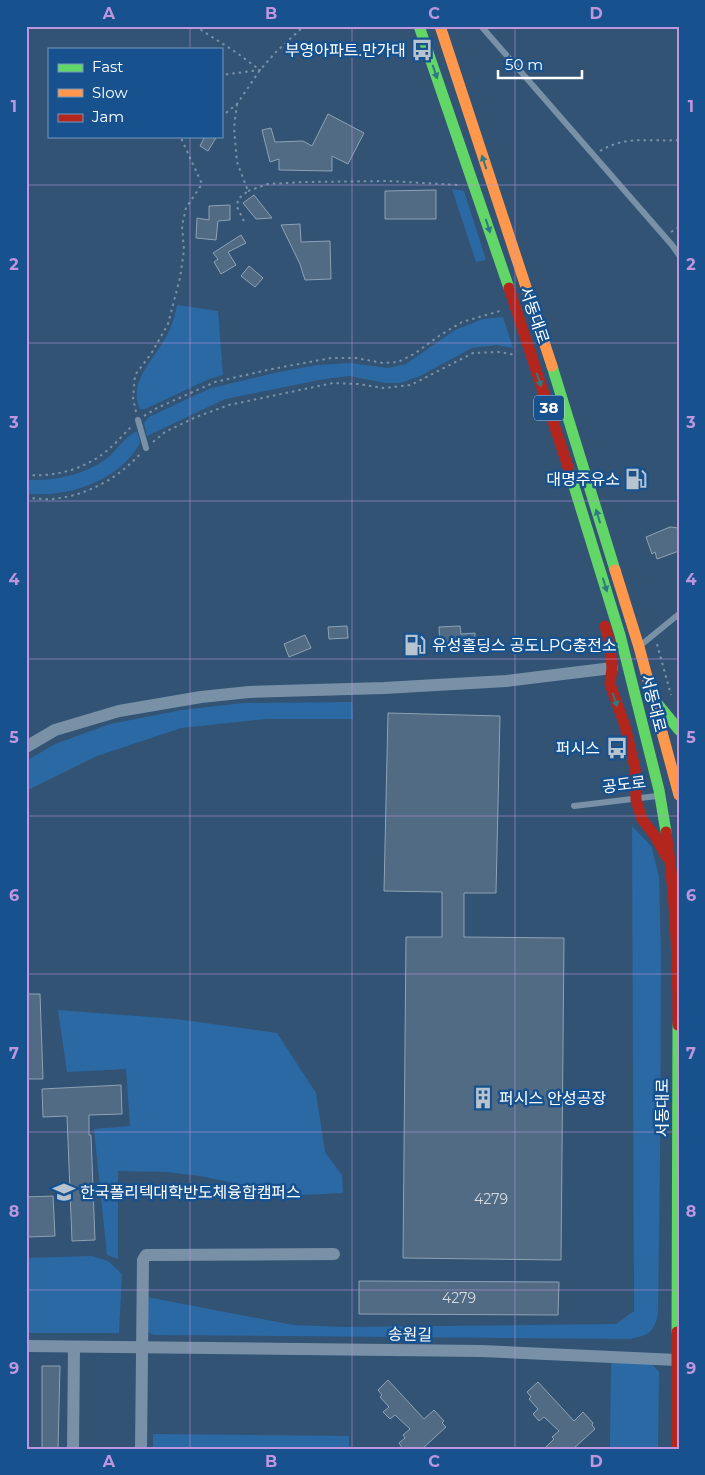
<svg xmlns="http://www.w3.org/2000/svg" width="705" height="1475" viewBox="0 0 705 1475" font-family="Montserrat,'Noto Sans KR',sans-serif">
<rect width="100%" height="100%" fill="#325374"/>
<g fill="#2b69a5">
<polygon points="452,189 464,191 486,260 476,262"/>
<path d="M177,305L218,311L223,375L209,379L145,409H140C127,381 156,358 167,335C172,325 175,316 177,305Z"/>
<polygon points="503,317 513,348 496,345 472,348 420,376 400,383 386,383 349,376 319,380 225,399 147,436 144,423 149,417 211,388 279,372 317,365 350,363 388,368 406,364 455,330 483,319"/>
<path d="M137,431L140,443C118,482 69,497 26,494V480C55,481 88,475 111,455C119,447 126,436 137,431Z"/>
<polygon points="352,702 353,719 266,719 181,728 97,756 26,791 26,761 55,744 110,724 182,710 243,703"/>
<path d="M632,826L651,846L659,876L661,958L660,1161L658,1313C654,1332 650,1335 630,1339L154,1335L147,1332V1297L293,1325L346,1327L616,1324L634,1311Z"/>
<polygon points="58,1010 176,1019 277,1033 316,1093 325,1152 342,1175 343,1193 261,1197 234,1183 200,1176 167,1172 118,1171 118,1259 107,1255 94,1129 130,1126 126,1069 67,1072"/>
<polygon points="91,1256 108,1261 122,1274 119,1333 26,1333 26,1258"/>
<polygon points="611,1363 651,1363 659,1372 658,1449 610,1449"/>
<polygon points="153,1434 349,1436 349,1449 153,1449"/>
</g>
<g fill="#516b84" stroke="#8ea2b5">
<polygon points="328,114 364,133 348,164 332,156 332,171 279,170 279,159 270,162 262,130 271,128 275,142 303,141 312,146"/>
<polygon points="205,136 217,136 208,151 200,146"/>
<polygon points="436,190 436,219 385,219 385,191"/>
<polygon points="254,195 272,218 256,219 243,203"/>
<polygon points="230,205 230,220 218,221 216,240 196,238 197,218 209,220 209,206"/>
<polygon points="300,224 301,242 330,241 331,279 305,280 300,264 281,225"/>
<polygon points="241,235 246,243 228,252 236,265 221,274 214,262 218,259 213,253"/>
<polygon points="249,266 263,278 255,287 241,276"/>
<polygon points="670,527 679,528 679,551 657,559 655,552 652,554 646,537"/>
<polygon points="347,626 348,638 329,639 328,627"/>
<polygon points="460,626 461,634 475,633 475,647 440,648 439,627"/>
<polygon points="305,635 311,648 289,657 284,644"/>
<polygon points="388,713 500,716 496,893 464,893 464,937 564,938 561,1260 403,1258 406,937 442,937 442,892 384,891"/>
<polygon points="26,994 40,994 43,1079 26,1079"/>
<polygon points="121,1085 122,1114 89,1115 89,1135 91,1135 95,1240 72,1241 67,1116 43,1117 42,1089"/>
<polygon points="53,1196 55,1236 27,1237 26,1197"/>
<polygon points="359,1281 559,1282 558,1315 359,1314"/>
<polygon points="42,1366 60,1366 58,1449 42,1449"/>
<polygon points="388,1380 424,1419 434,1410 444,1421 442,1423 446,1427 422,1449 403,1449 399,1443 405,1438 403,1435 410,1429 395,1415 390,1419 383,1412 389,1407 380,1397 382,1395 378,1390"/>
<polygon points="538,1382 574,1421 583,1412 593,1423 592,1425 595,1429 573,1449 544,1449 554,1439 552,1437 559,1431 544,1417 539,1421 533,1414 538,1409 529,1399 531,1397 527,1392"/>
</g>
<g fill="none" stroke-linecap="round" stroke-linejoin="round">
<g stroke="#7991a7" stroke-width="2" stroke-dasharray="2.5 4" stroke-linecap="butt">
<polyline points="195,26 237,53 260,70 221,75"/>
<polyline points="237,104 234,128 237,162 248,191 238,199 237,207 244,221"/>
<polyline points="221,117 237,104 260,70 276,52 304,26"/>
<path d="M600,151C626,135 650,142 679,140"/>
<polyline points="248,191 268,184 305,182 389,181 459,185"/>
<polyline points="671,232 679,227"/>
<polyline points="136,412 133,398 135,375 151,354 168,324 180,278 184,250 182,226 186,208 202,184 181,138 185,136"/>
<polyline points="144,416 157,408 215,382 272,369 331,358 356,358 383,363 398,362 414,354 439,336 462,322 500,311"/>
<polyline points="153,442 165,432 196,417 229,405 333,383 358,384 384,388 411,385 473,353 500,352 515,355"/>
<path d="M26,475C56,477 86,469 109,449C117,442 124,434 131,427"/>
<path d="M26,498C35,498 45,500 53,499C88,495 117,479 140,454"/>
<polyline points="657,644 671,695"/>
</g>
<g stroke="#7991a7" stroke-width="6">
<polyline points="481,26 672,245 679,255"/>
<polyline points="138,420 146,448"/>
<polyline points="641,645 679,614"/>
<polyline points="574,806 657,796"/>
</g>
<g stroke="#7991a7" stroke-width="12">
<polyline points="26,747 55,730 119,711 201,697 249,692 384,688 506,681 612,668"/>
<polyline points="26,1346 481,1351 677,1360"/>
<polyline points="73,1449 74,1347"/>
<polyline points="141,1449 143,1260 146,1255 334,1254"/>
</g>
<g stroke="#63d668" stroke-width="11">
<polyline points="419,26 509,288"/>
<polyline points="552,366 615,570"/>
<polyline points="569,470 620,635 659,790 666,832"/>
<polyline points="656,702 679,730"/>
<polyline points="677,1332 678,1025"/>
</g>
<g stroke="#ff974d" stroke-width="11">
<polyline points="440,26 552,366"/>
<polyline points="615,570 639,647 679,795"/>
</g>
<g stroke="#b3261e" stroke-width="11">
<polyline points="509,288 569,470"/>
<polyline points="605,626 610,644 612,668 610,684 625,726 635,768 636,800 642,819 655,836 666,856"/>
<path d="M666,832C676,897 678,959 678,1025"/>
<polyline points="677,1449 677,1332"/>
</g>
</g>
<defs><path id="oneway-solid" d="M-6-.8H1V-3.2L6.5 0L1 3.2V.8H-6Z" transform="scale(1.25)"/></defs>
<g fill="#2e7a83">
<use href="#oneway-solid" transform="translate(435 72) rotate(71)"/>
<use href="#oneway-solid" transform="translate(484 162) rotate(-108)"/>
<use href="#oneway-solid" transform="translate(488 226) rotate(72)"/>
<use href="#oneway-solid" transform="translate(539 380) rotate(72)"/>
<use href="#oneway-solid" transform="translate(598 516) rotate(-107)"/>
<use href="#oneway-solid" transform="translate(605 585) rotate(73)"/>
<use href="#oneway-solid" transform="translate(615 700) rotate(71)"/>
</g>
<path fill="none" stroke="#bd96df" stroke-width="1" stroke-opacity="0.55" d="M190,26V49M352,26V1449M515,26V1449M190,136V1449M26,185H679M26,343H679M26,501H679M26,659H679M26,816H679M26,974H679M26,1132H679M26,1290H679"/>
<defs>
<g id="bus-bare" transform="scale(1.725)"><path d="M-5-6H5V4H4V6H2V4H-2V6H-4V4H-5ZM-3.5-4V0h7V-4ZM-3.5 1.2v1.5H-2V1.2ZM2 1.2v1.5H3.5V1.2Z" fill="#b7c3ce" stroke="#17528f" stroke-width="2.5" paint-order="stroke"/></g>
<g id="fuel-bare" transform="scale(1.725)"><path d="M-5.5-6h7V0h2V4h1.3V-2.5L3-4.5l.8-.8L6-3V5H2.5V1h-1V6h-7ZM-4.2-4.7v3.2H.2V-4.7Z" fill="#b7c3ce" stroke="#17528f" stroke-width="2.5" paint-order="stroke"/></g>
<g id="building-bare" transform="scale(1.725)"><path d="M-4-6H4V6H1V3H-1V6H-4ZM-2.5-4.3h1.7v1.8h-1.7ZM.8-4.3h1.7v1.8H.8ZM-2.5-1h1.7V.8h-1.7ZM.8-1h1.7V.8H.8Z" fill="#b7c3ce" stroke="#17528f" stroke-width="2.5" paint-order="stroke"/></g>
<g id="university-bare" transform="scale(1.725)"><path d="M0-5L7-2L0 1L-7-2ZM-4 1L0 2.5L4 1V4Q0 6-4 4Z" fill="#b7c3ce" stroke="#17528f" stroke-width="2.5" paint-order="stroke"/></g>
</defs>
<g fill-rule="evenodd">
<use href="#bus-bare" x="422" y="50"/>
<use href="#fuel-bare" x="636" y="479"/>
<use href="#fuel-bare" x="415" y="645"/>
<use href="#bus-bare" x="617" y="748"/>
<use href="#building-bare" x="483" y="1098"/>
<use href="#university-bare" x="64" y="1192"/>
</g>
<g text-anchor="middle" stroke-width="5" stroke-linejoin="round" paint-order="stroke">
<g font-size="14" fill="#d4dae0">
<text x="491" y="1204">4279</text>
<text x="459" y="1303">4279</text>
</g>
<rect fill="#17528f" stroke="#b9cbdd" stroke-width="1" x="534" y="395.5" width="30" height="25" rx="4"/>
<g font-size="15" font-weight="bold" fill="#fff">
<text x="549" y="413">38</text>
</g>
<g font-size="16" fill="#fff" stroke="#17528f" text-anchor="end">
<text x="406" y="56">부영아파트.만가대</text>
<text x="620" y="485">대명주유소</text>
<text x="432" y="651" text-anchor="start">유성홀딩스 공도LPG충전소</text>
<text x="600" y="754">퍼시스</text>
<text x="499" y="1104" text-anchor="start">퍼시스 안성공장</text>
<text x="80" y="1198" text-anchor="start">한국폴리텍대학반도체융합캠퍼스</text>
</g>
<g font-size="16" fill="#fff" stroke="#17528f">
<text transform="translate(535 315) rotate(71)" y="6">서동대로</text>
<text transform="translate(654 703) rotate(76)" y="6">서동대로</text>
<text transform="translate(624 784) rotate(-7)" y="6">공도로</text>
<text transform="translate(662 1108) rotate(-90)" y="6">서동대로</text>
<text transform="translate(410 1334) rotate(1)" y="6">송원길</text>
</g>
</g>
<rect width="705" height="1475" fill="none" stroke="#17528f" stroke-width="55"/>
<rect x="48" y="48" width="175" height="90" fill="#17528f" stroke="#7497bc"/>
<rect x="58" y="64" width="25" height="8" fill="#63d668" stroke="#7497bc"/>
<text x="92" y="72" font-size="15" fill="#ffffff">Fast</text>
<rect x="58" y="89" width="25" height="8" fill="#ff974d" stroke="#7497bc"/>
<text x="92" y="98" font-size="15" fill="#ffffff">Slow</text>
<rect x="58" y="114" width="25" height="8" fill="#b3261e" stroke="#7497bc"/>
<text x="92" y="122" font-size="15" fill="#ffffff">Jam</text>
<path d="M498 70v8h84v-8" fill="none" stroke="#ffffff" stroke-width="2.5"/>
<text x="505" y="70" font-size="15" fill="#ffffff" stroke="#17528f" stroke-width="4" paint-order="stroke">50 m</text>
<rect x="28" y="28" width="650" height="1420" fill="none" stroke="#bd96df" stroke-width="2"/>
<g font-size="16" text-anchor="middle" font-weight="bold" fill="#bd96df">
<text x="109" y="19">A</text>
<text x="271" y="19">B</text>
<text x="434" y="19">C</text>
<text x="596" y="19">D</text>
<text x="14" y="112">1</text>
<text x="691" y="112">1</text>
<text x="14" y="270">2</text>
<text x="691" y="270">2</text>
<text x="14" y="428">3</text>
<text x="691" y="428">3</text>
<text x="14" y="585">4</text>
<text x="691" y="585">4</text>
<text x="14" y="743">5</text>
<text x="691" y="743">5</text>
<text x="14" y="901">6</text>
<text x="691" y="901">6</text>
<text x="14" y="1059">7</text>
<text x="691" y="1059">7</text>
<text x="14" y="1217">8</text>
<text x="691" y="1217">8</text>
<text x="14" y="1374">9</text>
<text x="691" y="1374">9</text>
<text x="109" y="1467">A</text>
<text x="271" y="1467">B</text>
<text x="434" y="1467">C</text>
<text x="596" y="1467">D</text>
</g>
</svg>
